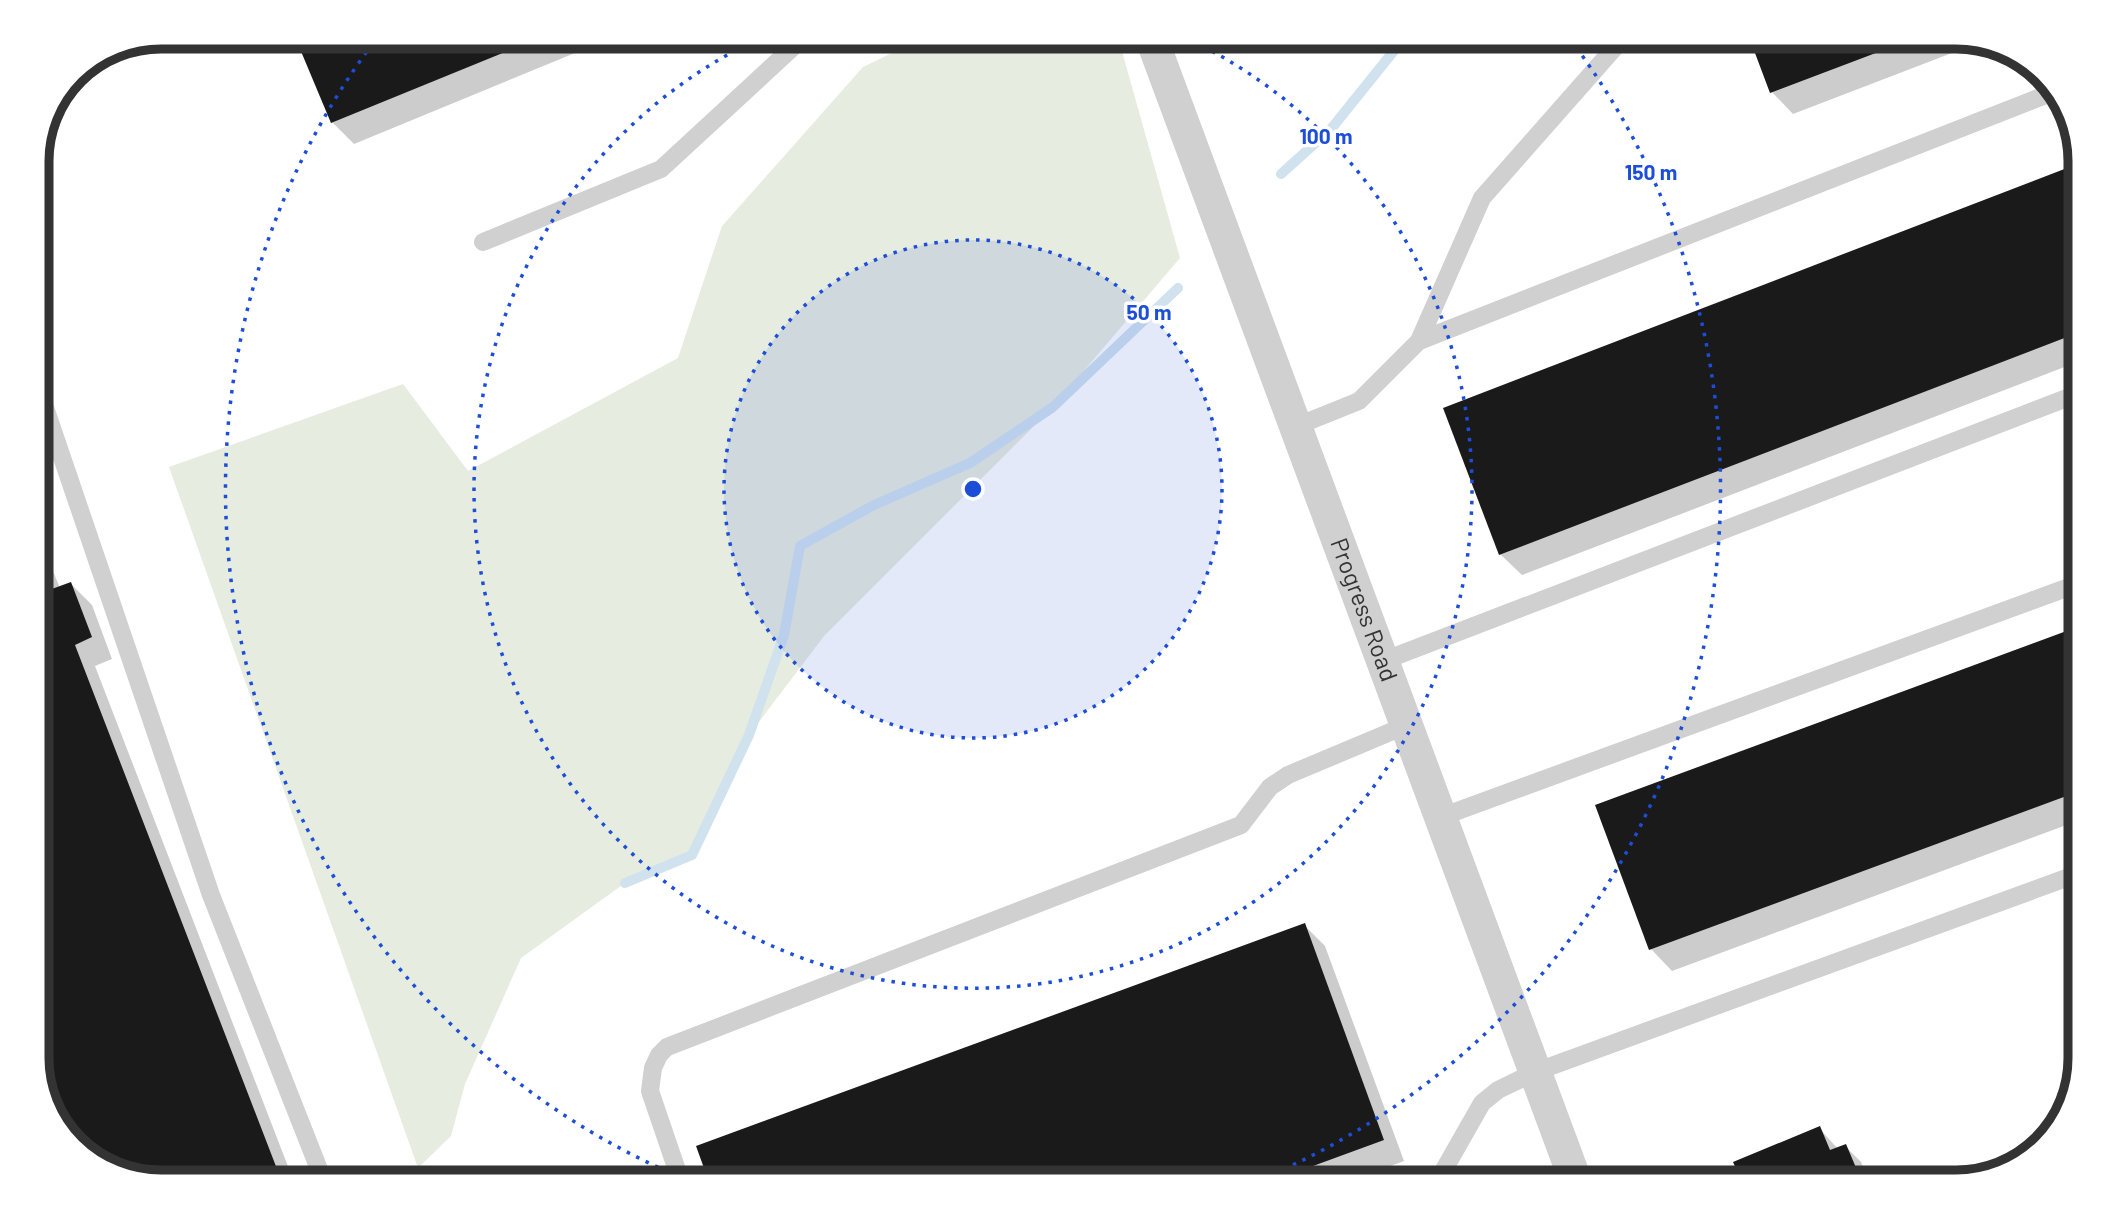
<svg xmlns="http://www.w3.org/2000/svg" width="2117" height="1219" viewBox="0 0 2117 1219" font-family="Barlow,sans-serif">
<rect width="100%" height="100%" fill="#fff"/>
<polygon fill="#e6ecdf" points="925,37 1118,37 1180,258 1053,407 824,636 749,735 692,855 625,883 521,958 465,1084 451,1136 418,1168 169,467 403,384 468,471 678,358 722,226 863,67"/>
<g fill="#0003">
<polygon points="297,37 614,37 354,144 332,122"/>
<polygon points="1751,37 1956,37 1978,43 1793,114 1772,92"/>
<polygon points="2080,165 2080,361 1522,575 1500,554 1445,409"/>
<polygon points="37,550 50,564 60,588 71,584 92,605 112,659 95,666 294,1182 161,1182 99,1166 54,1120 37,1066"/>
<polygon points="2080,628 2080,820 1672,971 1651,949 1598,806"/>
<polygon points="1304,925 1325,946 1404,1161 1347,1182 711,1182 698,1147"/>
<polygon points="1819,1128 1838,1149 1845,1146 1861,1162 1870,1182 1743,1182 1735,1163"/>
</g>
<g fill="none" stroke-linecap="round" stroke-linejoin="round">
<g stroke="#cfe2ee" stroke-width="10">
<polyline points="1281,174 1331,129 1405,37"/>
<polyline points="625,883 692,855 749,735 784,635 800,546 874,505 970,463 1053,407 1178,288"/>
</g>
</g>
<g fill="#1a1a1a">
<polygon points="295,37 542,37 331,123"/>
<polygon points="1749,37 1918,37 1770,93"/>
<polygon points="2080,163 2080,332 1499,555 1443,408"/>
<polygon points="37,561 49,590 71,582 92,637 75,645 282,1182 161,1182 99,1166 54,1120 37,1066"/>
<polygon points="2080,626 2080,791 1649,950 1595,805"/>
<polygon points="1305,923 1384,1140 1269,1182 709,1182 696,1146"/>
<polygon points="1820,1126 1830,1150 1846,1144 1862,1182 1742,1182 1733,1162"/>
</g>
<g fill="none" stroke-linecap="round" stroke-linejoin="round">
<g stroke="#d0d0d0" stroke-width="18">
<polyline points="37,196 39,201 39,274 37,280"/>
<polyline points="483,242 661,169 804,37"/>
<polyline points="1419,341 1482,198 1624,37"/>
<polyline points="37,384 211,895 324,1182"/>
<polyline points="1297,426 1359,401 1419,341 2056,91"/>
<polyline points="1383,661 2080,393"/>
<polyline points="1441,817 2080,583"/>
<polyline points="681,1182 650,1091 653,1068 659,1055 667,1047 1241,825 1270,787 1288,775 1407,725"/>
<polyline points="1437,1182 1482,1103 1498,1090 1535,1072 2080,873"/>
</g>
<path stroke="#d0d0d0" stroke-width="33" id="s1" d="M1151,37L1576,1182"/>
</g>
<circle cx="973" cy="489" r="249" fill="#1d4ed8" fill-opacity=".12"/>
<g fill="none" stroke="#1d4ed8" stroke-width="3.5" stroke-dasharray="3.5 7">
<circle cx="973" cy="489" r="249"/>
<path d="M1184 37A499 499 0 1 1 762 37"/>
<path d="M687 1180A748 748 0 0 1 376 39M1570 39A748 748 0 0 1 1259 1180"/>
</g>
<g text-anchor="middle" stroke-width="7" stroke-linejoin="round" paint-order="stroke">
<g font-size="24" fill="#333" stroke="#fff">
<text dy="8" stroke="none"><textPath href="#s1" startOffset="611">Progress Road</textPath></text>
</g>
</g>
<path d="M0 0H2117V1219H0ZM161 49H1956A112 112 0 0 1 2068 161V1058A112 112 0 0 1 1956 1170H161A112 112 0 0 1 49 1058V161A112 112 0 0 1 161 49Z" fill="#fff" fill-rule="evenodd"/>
<path fill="none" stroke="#333" stroke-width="9" d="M161 49H1956A112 112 0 0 1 2068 161V1058A112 112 0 0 1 1956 1170H161A112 112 0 0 1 49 1058V161A112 112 0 0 1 161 49Z"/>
<circle cx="973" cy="489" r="10" fill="#1d4ed8" stroke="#fff" stroke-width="3.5"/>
<g font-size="21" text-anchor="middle" font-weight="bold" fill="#1d4ed8" stroke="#fff" stroke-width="7" stroke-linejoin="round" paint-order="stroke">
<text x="1326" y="144">100 m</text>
<text x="1651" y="180">150 m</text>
<text x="1149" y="320">50 m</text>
</g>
</svg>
